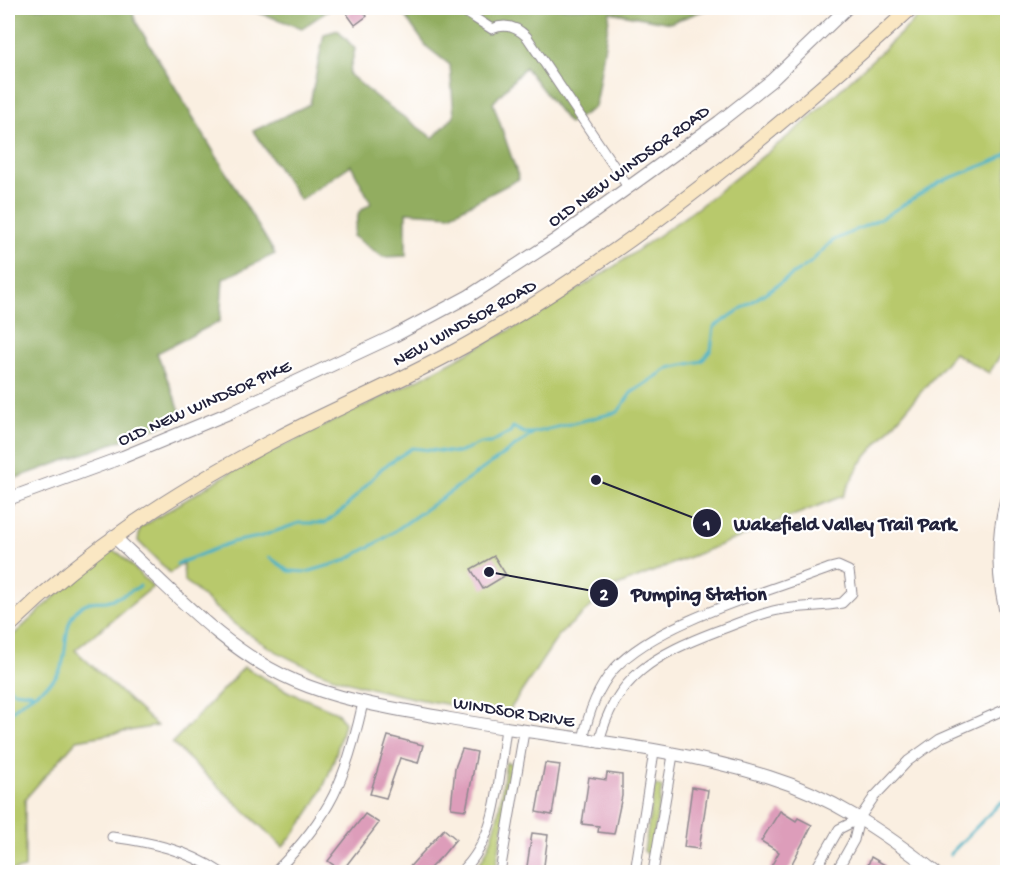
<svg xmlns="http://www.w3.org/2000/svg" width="1015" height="880" viewBox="0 0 1015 880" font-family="'Gochi Hand',sans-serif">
<rect width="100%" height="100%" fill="#fff"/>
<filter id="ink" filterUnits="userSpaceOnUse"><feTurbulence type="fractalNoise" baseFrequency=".0167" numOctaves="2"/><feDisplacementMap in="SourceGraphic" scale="12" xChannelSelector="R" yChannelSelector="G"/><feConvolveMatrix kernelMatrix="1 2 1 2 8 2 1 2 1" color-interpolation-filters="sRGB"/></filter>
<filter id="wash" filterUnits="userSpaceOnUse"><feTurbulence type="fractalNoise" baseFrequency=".008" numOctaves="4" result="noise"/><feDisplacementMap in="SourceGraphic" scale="24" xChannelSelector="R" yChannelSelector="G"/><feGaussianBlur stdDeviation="1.35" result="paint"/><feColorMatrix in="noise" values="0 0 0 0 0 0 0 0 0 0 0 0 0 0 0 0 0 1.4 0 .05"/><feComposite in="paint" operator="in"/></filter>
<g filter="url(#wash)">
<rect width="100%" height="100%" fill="#faefe1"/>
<g fill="#b8c96c" stroke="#6d7654" stroke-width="1.5">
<path d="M928,8H1007V345L989,373L954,353L860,464L843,496L612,588L559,635L507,714C416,699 324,688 247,633C224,618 204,597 184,580L183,563L170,573L138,541L140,528L236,469L421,378L536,316L618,264L700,206L802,125Z"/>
<polygon points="111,550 120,554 153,587 75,650 157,726 77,740 25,799 25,868 8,872 8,640 103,552"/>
<path d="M244,667L289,692L337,712L344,723C332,775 318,807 283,847L172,743Z"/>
<path d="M506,762L514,764L497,862L495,872H482L477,867C499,837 500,799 506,762Z"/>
<polygon points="655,785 662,787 651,852 649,855 644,851"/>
</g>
<g fill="#92ad60" stroke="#5a684e" stroke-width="1.5">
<polygon points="8,8 131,8 136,22 275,254 223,279 220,321 157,353 183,418 8,481"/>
<polygon points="245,8 332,8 302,28"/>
<polygon points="399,8 710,8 670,23 610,12 595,107 569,124 525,67 493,103 519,179 450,215 406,212 406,256 383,257 353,236 359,212 371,203 351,165 300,200 253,131 310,104 324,34 338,30 355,49 349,74 376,97 433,138 454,116 450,65 427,47"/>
</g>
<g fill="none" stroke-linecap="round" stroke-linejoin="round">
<g stroke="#46b1c4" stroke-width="3">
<polyline points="269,557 289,571 307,572 344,561 382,540 531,435"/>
<polyline points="177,564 232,542 259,537 299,523 325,523 345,508 382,468 412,448 458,453 480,443 490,443 510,432 513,427 524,433 533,433 618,412 631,393 669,368 702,361 711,350 714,327 810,263 832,241 882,218 940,182 999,159 1008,152"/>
<polyline points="8,686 13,691 32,693"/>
<path d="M8,716C19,700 40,693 54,679C73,658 58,625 80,607C89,600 96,602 106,601C118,599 129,592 140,586"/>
<polyline points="950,854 1000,803 1008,800"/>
</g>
</g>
<g id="blocks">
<g fill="#dd9dba">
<polygon points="357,8 361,8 367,16 355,25 347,14"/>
<polygon points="494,556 506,575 483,589 471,569"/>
<polygon points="388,736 423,745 418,763 400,758 386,798 370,794"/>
<polygon points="462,749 477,752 466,810 451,808 455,768"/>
<polygon points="545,763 560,765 552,815 536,812"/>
<polygon points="607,773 622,775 622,796 614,834 598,832 599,826 582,824 589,777 606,780"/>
<polygon points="692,787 708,790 699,849 684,847"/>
<polygon points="780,811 796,821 798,818 812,825 789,869 785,873 774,873 769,870 779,852 761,841"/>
<polygon points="365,814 379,823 342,871 328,861"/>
<polygon points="444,829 456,839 443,855 425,873 404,873"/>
<polygon points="532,833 548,835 543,873 526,873"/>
<polygon points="871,857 885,865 881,873 865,873"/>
</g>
</g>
</g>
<g filter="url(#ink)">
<use href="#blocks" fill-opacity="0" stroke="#8e888e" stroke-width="1.5"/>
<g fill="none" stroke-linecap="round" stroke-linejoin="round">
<g stroke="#8e888e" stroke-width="11">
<g id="minor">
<path d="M459,8L492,29C505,23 517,27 527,37L628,187"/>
<path d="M1008,489C994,532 995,583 1008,626"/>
<path d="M583,740C588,714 596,690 614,669C658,621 768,592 830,568L838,566L849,571L852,593L842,603C821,607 799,606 778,610C757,614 737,624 717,631C657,654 614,676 599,743"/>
<path d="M112,837C151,842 187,850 220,872"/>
<path d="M275,872C331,816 346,779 363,703"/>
<path d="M461,872C499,837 498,778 506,729"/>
<polyline points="500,872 524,732"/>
<polyline points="635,872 654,752"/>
<polyline points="653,872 673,755"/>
<polyline points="814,872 839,829 859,819"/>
<polyline points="836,872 854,840 859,819 874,797 908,761 940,738 1008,708"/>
</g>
</g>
<g stroke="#8e888e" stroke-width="14">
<g id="tertiary">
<polyline points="8,499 123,457 229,413 394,336 469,296 554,241 719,122 771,81 847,8"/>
<path d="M113,536C169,587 224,651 295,681C344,702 398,709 450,719C556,738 666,745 769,777C831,796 885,833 935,872"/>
</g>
</g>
<g stroke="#8e888e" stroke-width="16">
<path id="secondary" d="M8,627C91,546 175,492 278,438C344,404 413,376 477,339C636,247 776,131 911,8"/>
</g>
<use href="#minor" stroke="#fff" stroke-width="9"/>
<use href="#tertiary" stroke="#fff" stroke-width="12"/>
<use href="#secondary" stroke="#fae7c3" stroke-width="14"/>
</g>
</g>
<g text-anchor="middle" stroke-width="4.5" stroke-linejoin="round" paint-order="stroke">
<g font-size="18" fill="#22223b" stroke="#fff">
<text transform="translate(628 165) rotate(-36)" y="6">OLD NEW WINDSOR ROAD</text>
<text transform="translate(464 322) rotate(-29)" y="6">NEW WINDSOR ROAD</text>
<text transform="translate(204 402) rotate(-24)" y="6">OLD NEW WINDSOR PIKE</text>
<text transform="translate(514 711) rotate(9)" y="6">WINDSOR DRIVE</text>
</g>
</g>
<path fill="none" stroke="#22223b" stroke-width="2" d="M596 480L707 523M489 572L604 593"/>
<g fill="#22223b" stroke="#fff" stroke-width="2">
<circle cx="596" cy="480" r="6"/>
<circle cx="489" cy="572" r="6"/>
<circle cx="707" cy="523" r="15"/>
<circle cx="604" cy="593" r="15"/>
</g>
<g font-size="18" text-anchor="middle" font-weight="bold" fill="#fff">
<text x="707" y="530">1</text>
<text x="604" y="600">2</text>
</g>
<g font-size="20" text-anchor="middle" font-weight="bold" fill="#22223b" stroke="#fff" stroke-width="4.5" stroke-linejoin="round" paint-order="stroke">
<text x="845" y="530">Wakefield Valley Trail Park</text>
<text x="699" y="600">Pumping Station</text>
</g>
<rect width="1015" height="880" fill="none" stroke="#fff" stroke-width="30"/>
</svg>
